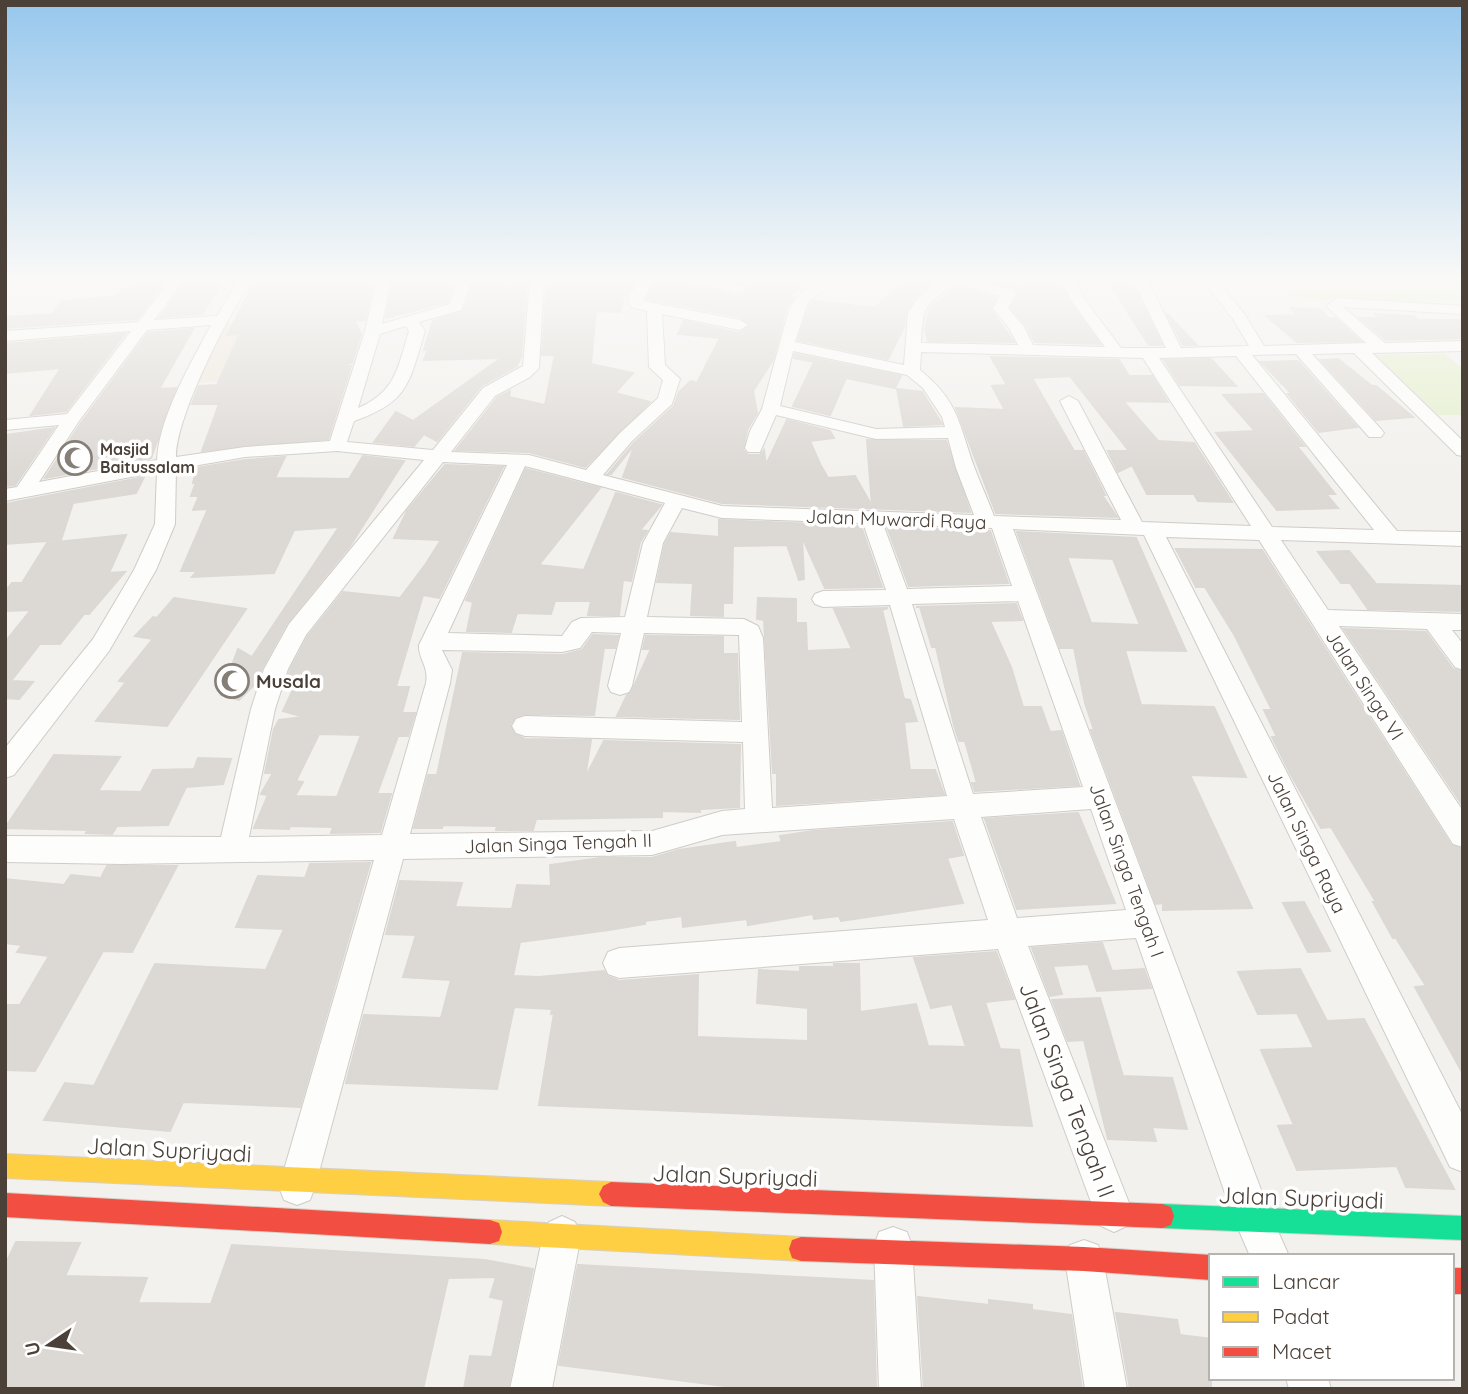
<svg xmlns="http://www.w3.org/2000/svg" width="1468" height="1394" viewBox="0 0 1468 1394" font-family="Quicksand,sans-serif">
<rect width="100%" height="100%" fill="#f3f1ee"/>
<polygon fill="#eee7dd" points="320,316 301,374 196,383 225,324"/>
<g fill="#e4efcc">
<polygon points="1275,279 1463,279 1463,300 1410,303 1376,299 1319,300 1287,295"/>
<polygon points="1445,354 1463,369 1463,415 1438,415 1374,355"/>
</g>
<g fill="#dcd8d4" stroke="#dcd8d3" stroke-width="2" fill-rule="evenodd">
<polygon points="135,279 168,279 137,319 5,328 5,317 52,314 62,301 118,296 122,289 127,288"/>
<polygon points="188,279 225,279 202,314 160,317"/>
<polygon points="256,279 374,279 365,320 355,321 361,334 352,363 341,363 351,366 328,439 202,451 219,404 192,404 199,386 217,385 240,334 227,335"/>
<polygon points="393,279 455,279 448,302 386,318"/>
<polygon points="474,279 527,279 521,356 517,366 481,386 437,441 424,434 414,446 374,442 396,412 413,421 501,358 424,360 428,349 424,350 433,321 463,311"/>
<polygon points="568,279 638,279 627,295 624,294 620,312 596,311 591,364 633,373 615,393 650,402 585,467 529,452 456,450 497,398 510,391 509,397 545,405 555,355 542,355 547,281"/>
<polygon points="658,279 690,279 694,285 738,296 749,290 746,285 726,279 815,279 786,297 794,298 786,308 773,360 753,391 757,413 747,430 743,450 748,455 760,455 764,450 766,465 787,420 830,431 834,438 810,441 820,464 828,478 855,476 872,506 867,440 946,441 970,512 722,503 623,477 635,444 611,474 608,474 634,443 674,406 679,392 691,381 697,383 720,338 678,334 684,321 739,333 750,326 741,317 647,299"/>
<polygon points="910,279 939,279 917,295 906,312 904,327 888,359 798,340 810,304 814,301 875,308 898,286"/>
<polygon points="980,279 1057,279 1071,304 1100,344 1035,342 1026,325 1011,308 1018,295 1016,290"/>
<polygon points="1106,279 1130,279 1162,345 1149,345"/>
<polygon points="956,286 996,298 990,308 1014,342 928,341 925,329 930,308"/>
<polygon points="1291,308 1320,309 1328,318 1335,318 1360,341 1297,342 1266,316 1297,315"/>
<polygon points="1166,313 1197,345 1183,345"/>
<polygon points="1375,314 1414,316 1418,320 1463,320 1463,338 1386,340 1360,318 1379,318"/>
<polygon points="193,329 159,389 176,388 151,458 45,478 81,423 148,333"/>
<polygon points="125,334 66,411 31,415 61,368 5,373 5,344"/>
<polygon points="795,354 901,376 895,388 846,378 830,415 793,406 814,362 794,358"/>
<polygon points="991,357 1119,360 1129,376 1152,376 1168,402 1123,401 1158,441 1194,443 1232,502 1198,501 1194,494 1147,494 1132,465 1118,472 1108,451 1129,451 1070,376 1032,378 1074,451 1083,451 1105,495 1102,495 1117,517 996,513 956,408 1005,410 992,386 1007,385"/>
<polygon points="1211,359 1236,386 1180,385 1164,360"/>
<polygon points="1338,359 1372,386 1376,386 1413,417 1376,420 1321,360"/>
<polygon points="1298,361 1357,427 1319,432 1288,394 1292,394 1261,362"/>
<polygon points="897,389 922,392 942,424 904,426"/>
<polygon points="1263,394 1304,446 1297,446 1335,494 1326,494 1338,508 1277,510 1216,433 1255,431 1223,395"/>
<polygon points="54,428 15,485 5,486 5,435"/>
<polygon points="363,456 404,461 350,546 287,623 262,668 257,682 239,700 221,695 238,649 252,657 339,527 294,530 274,573 192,577 197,571 181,571 208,509 193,510 199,496 191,496 196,482 193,483 197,468 245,460 285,457 275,478 349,479"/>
<path d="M445,465L503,467L439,598L423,595L396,687H409L402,713H415L408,736H398L377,794H391L380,832L331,833L333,827L290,826L289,829L254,828L268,795L261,794L273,773H265L274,729L279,720L304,717L283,711L296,683H286L290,670L308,636L343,592L400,598L425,565L441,540L394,538L407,511ZM319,734L361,735L337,797L295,796L303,782L296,781Z"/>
<polygon points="526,469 600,488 539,565 584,570 616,493 661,505 640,530 647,531 640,542 631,581 623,580 619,615 588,615 591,601 555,601 551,614 517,613 511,632 467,631 473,602 466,600"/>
<polygon points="144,477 136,493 73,503 61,540 5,544 5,504"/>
<polygon points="719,520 861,526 882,587 825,588 802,537 804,579 799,580 787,545 733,546 732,603 723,603 723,616 691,615 693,583 657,582 665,544 671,533 719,537"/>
<polygon points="887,527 990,531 1008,583 909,586"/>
<path d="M1017,532L1136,538L1186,651L1125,650L1141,705L1214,707L1246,777L1190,775L1252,908L1163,910V903L1156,904L1091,730H1094L1085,703L1074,648H1060ZM1067,557L1113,559L1140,625L1091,623Z"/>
<polygon points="126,535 109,573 125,572 89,614 84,614 60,644 40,644 11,681 33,682 19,699 5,698 5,642 31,610 5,611 5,592 12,583 22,583 47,543"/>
<polygon points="1176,549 1262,550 1451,845 1463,849 1463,1074 1415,987 1426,986 1396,938 1393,938 1373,902 1376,902 1331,827 1321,828 1290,773 1272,737 1277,737 1264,710 1272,710 1235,636 1205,587 1196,587"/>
<polygon points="1349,551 1376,584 1463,586 1463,611 1368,609 1350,583 1341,583 1318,552"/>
<polygon points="174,598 246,609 167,726 96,721 126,682 119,681 153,639 135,636 153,617 157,618"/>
<polygon points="758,598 796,599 796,623 806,623 807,651 852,649 834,609 888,608 882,610 904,699 910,700 917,721 904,722 910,770 935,770 944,794 777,805 777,773 773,773 764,620 757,619"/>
<polygon points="1016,604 1022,620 990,621 1011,667 1023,707 1041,707 1050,732 1061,731 1079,785 975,791 972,783 977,783 965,741 959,741 954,725 936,647 932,647 920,607 916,607"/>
<polygon points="1344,629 1426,632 1453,669 1463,672 1463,806"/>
<polygon points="593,635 618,636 615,648 604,648 594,715 524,714 515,717 510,725 514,734 525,739 591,740 585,778 604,741 740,745 739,807 700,809 700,812 662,811 662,817 536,819 533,830 496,830 497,826 443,825 442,828 414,828 428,775 437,775 463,653 563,655 582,650"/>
<polygon points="646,636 723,637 723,654 737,654 739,719 617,716 627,695 631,693 651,649 643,649"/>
<polygon points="54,755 120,757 98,791 141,792 153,770 194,769 198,758 231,759 223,784 186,787 168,825 117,826 112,834 86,833 88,830 5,828"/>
<polygon points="1078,813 1115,903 1017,909 985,819"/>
<polygon points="952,822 963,855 947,858 963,903 841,921 839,916 814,919 813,914 748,925 747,919 683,927 682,916 645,921 645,924 609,930 520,942 513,976 539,977 604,971 607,976 619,981 698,975 697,1037 808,1041 808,1008 757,1003 759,970 800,972 800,967 834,967 834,964 859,964 860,1012 916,1004 928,1046 966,1047 952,1004 931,1008 914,958 996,952 1014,999 985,1002 1000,1049 1019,1050 1032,1126 539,1105 554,1013 551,1014 552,1009 514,1007 497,1089 346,1083 364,1015 441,1018 451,980 403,977 416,935 386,934 400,881 462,883 455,907 512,909 517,885 551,886 550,865 600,858 652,858 679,850 735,842 736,848 782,842 780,836 813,831"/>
<polygon points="370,863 300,1107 183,1102 170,1131 44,1120 65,1083 94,1086 155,964 266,970 284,929 236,927 258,876 305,878 310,864"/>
<polygon points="107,866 177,866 132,952 103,951 35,1071 5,1070 5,1005 20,1005 49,956 17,952 22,945 5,943 5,879 64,885 71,875 101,878"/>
<polygon points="1304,902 1330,951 1308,952 1283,903"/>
<polygon points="1102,943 1112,971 1144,969 1151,988 1097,991 1088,964 1053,966 1062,994 1050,996 1032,948"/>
<polygon points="1300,969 1327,1021 1364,1019 1454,1189 1406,1187 1397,1166 1297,1170 1278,1126 1294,1125 1261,1050 1314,1048 1297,1013 1258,1014 1238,972"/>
<polygon points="1100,998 1123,1076 1172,1078 1187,1129 1152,1127 1156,1141 1108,1139 1084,1040 1068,1041 1052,1000"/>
<polygon points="16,1242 80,1243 65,1276 147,1278 138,1303 211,1304 232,1245 485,1260 533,1269 508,1389 464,1389 470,1356 492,1357 504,1300 490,1297 496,1277 448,1278 423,1389 5,1389 5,1265"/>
<polygon points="578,1265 873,1281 876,1389 748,1389 559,1365"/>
<polygon points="918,1297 989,1305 989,1300 1032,1305 1032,1310 1071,1315 1082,1389 924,1389"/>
<polygon points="1116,1313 1177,1320 1180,1335 1211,1339 1211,1389 1130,1389"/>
</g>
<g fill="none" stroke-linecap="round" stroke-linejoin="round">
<g stroke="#cfccc8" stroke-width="2">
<g id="street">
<path d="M171,279H185L154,320L217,316L239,279H253C228,315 176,416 176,457L245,447L330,441L365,331L377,279H391L382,324L450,304L458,279H472L461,310L419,322L425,331C409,383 409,402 354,421L347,442L433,450L483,388L523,366L530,279H544L539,368L530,377L495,396L451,452L529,455L586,470L620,433L658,398L663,380L649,367L647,311L631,307L628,298L641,279H655L643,301L740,320L748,325L740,330L662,314L665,365L680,379L672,404L632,441L603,475L722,506L974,515L956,468L948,438L876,439L776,415L760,452H748L745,448L750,431L762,409L789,309C800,291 816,278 838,279L808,302L795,342L904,365L908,313L919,297L943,279H971L1014,291L1016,294L1008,308L1024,327L1033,345L1105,347L1073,303L1060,279H1074L1086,301L1121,348H1166L1133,279H1147L1181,348L1249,346L1233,319L1202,279H1216L1245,315L1264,346L1366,343L1326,306L1337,298L1463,306V314L1343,307L1385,343L1463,341V351L1372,353L1463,441V456L1457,455L1354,353L1312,354L1381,429L1384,433L1381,437H1369L1296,354L1252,355L1397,531L1463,532V546L1281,540L1328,610L1463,614V630H1452L1463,644V670L1455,667L1427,629L1339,626L1463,811V847L1453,844L1259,540L1166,537L1463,1116V1172L1450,1167L1144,535L1013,529L1269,1211L1289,1256H1250L1234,1219L1136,938L1028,946L1133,1213L1127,1226L1114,1232L1101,1226L1095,1213L998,949L619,978L608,974L603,963L608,952L619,948L988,920L954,819L722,835L652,855L403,859L315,1187L310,1200L297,1205L284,1200L279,1187L374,860L122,864L5,862V836L221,837L251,709L264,669L289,624L424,460L337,451L245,457L176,469L175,524L156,570L109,651L14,775L5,778V748L93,639L134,570L155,524L157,472L5,501V489L17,487L59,425L5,430V420L67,414L131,331L5,341V331L138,322ZM955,283L1000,296L993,308L1009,328L1018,345L921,343C923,304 925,306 955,283ZM211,325C191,363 159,417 157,460L39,482L79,421L147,330ZM406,326L409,331C398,367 396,392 358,408L380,334ZM793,351L907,375L923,388L942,417L945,427L876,429L780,406ZM921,352L1143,358L1251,526L1142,522L1078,401L1069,396L1060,401L1121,520L994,516C988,500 981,485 975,469C959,426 960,402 920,370ZM1236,356L1374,530L1272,527L1159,358ZM443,462L507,465L419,645C418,659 429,666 426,683L382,835L249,837L275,709L288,669L306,635ZM525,466L665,503L643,543L625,617L581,618L572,622L562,636L448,633ZM682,508L722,518L863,523L886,590L823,591L815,594L812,599L815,604L823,607L890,605L947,796L772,808L763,638L758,626L744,619L647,617L663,543ZM883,524L992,528L1012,586L907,589ZM1018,601L1083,787L973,794L912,604ZM592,632L621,633L608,686L611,692L620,695L629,692L632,686L644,633L739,635L742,722L525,716L516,719L512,726L516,733L525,736L743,742L745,809L722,811L652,831L410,834L450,683L452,670L442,650L562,652L580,648ZM1091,809L1126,910L1017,918L981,817Z"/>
<polygon points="693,279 716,279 744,286 746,289 739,293 695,282"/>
<polygon points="562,1216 575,1222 581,1235 552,1389 510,1389 543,1235 549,1222"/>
<polygon points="893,1227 907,1232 912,1246 921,1389 879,1389 874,1246 879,1232"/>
<polygon points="1084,1240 1098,1245 1103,1259 1127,1389 1085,1389 1065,1259 1070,1245"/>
<polygon points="1286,1378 1328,1378 1331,1389 1289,1389"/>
</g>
</g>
<g stroke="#d6d0c7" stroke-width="2">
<polygon id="fast" points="1162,1204 1463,1216 1463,1240 1162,1228 1153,1225 1150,1216 1153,1207"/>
</g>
<g stroke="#d6d0c7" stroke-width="2">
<g id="slow">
<polygon points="5,1154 611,1182 619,1186 623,1194 619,1202 611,1206 5,1178"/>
<polygon points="490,1220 801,1237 810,1240 813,1249 810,1258 801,1261 490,1244 481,1241 478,1232 481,1223"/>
</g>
</g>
<g stroke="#d6d0c7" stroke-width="2">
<g id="jam">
<polygon points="611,1182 1162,1204 1171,1207 1174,1216 1171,1225 1162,1228 611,1206 603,1202 599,1194 603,1186"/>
<polygon points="5,1193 490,1220 499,1223 502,1232 499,1241 490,1244 5,1217"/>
<polygon points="801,1237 1084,1247 1211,1255 1211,1280 1084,1271 801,1261 792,1258 789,1249 792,1240"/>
<rect x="1452" y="1268" width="11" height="26"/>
</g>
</g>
<use href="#street" fill="#fdfdfc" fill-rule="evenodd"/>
<use href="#fast" fill="#16e098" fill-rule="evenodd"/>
<use href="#slow" fill="#ffcf43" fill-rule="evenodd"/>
<use href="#jam" fill="#f24e42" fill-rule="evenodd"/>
</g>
<linearGradient id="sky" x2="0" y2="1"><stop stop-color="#96c7ed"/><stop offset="0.59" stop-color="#faf9f7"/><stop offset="1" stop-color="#faf9f7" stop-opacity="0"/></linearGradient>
<rect width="1468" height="474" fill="url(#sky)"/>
<defs>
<g id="mosque-ring" transform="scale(1.75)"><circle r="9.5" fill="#fff" stroke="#867f78" stroke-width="1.5"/><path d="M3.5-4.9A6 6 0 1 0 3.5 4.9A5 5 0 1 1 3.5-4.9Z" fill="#867f78"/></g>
</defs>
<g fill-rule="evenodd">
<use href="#mosque-ring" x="75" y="458"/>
<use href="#mosque-ring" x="232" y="681"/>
</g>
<g text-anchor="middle" stroke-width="7" stroke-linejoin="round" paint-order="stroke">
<g font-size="16" font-weight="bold" fill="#4b4138" stroke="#fff" text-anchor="start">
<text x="100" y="455">Masjid<tspan x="100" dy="18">Baitussalam</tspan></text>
</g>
<g font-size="19" fill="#4b4138" stroke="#fff">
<text transform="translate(896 519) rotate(2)" y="7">Jalan Muwardi Raya</text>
<text transform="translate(1365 685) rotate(57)" y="7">Jalan Singa VI</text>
<text transform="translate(1307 842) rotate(64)" y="7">Jalan Singa Raya</text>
<text transform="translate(558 843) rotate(-2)" y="7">Jalan Singa Tengah II</text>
<text transform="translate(1127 870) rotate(70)" y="7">Jalan Singa Tengah I</text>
</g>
<g font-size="19" font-weight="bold" fill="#4b4138" stroke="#fff" text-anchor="start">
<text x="256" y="688">Musala</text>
</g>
<g font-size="23" fill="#4b4138" stroke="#fff">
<text transform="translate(1067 1090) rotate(69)" y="8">Jalan Singa Tengah II</text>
<text transform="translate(169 1150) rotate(3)" y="8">Jalan Supriyadi</text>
<text transform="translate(735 1176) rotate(2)" y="8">Jalan Supriyadi</text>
<text transform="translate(1301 1198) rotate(2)" y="8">Jalan Supriyadi</text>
</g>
</g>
<rect width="1468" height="1394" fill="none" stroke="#4b4138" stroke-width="14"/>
<rect x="1209" y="1254" width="245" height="126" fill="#ffffff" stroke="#b7b3af" stroke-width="2"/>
<rect x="1223" y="1277" width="35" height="10" fill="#16e098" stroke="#b7b3af" stroke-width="2"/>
<text x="1272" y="1289" font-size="21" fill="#4b4138">Lancar</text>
<rect x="1223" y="1312" width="35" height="10" fill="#ffcf43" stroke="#b7b3af" stroke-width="2"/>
<text x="1272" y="1324" font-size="21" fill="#4b4138">Padat</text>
<rect x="1223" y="1347" width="35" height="10" fill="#f24e42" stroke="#b7b3af" stroke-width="2"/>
<text x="1272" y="1359" font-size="21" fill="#4b4138">Macet</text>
<g transform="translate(49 1345) rotate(257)" stroke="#ffffff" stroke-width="5" paint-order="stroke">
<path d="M0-5L12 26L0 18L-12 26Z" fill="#4b4138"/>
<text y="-10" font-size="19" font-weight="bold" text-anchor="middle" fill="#4b4138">U</text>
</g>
</svg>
